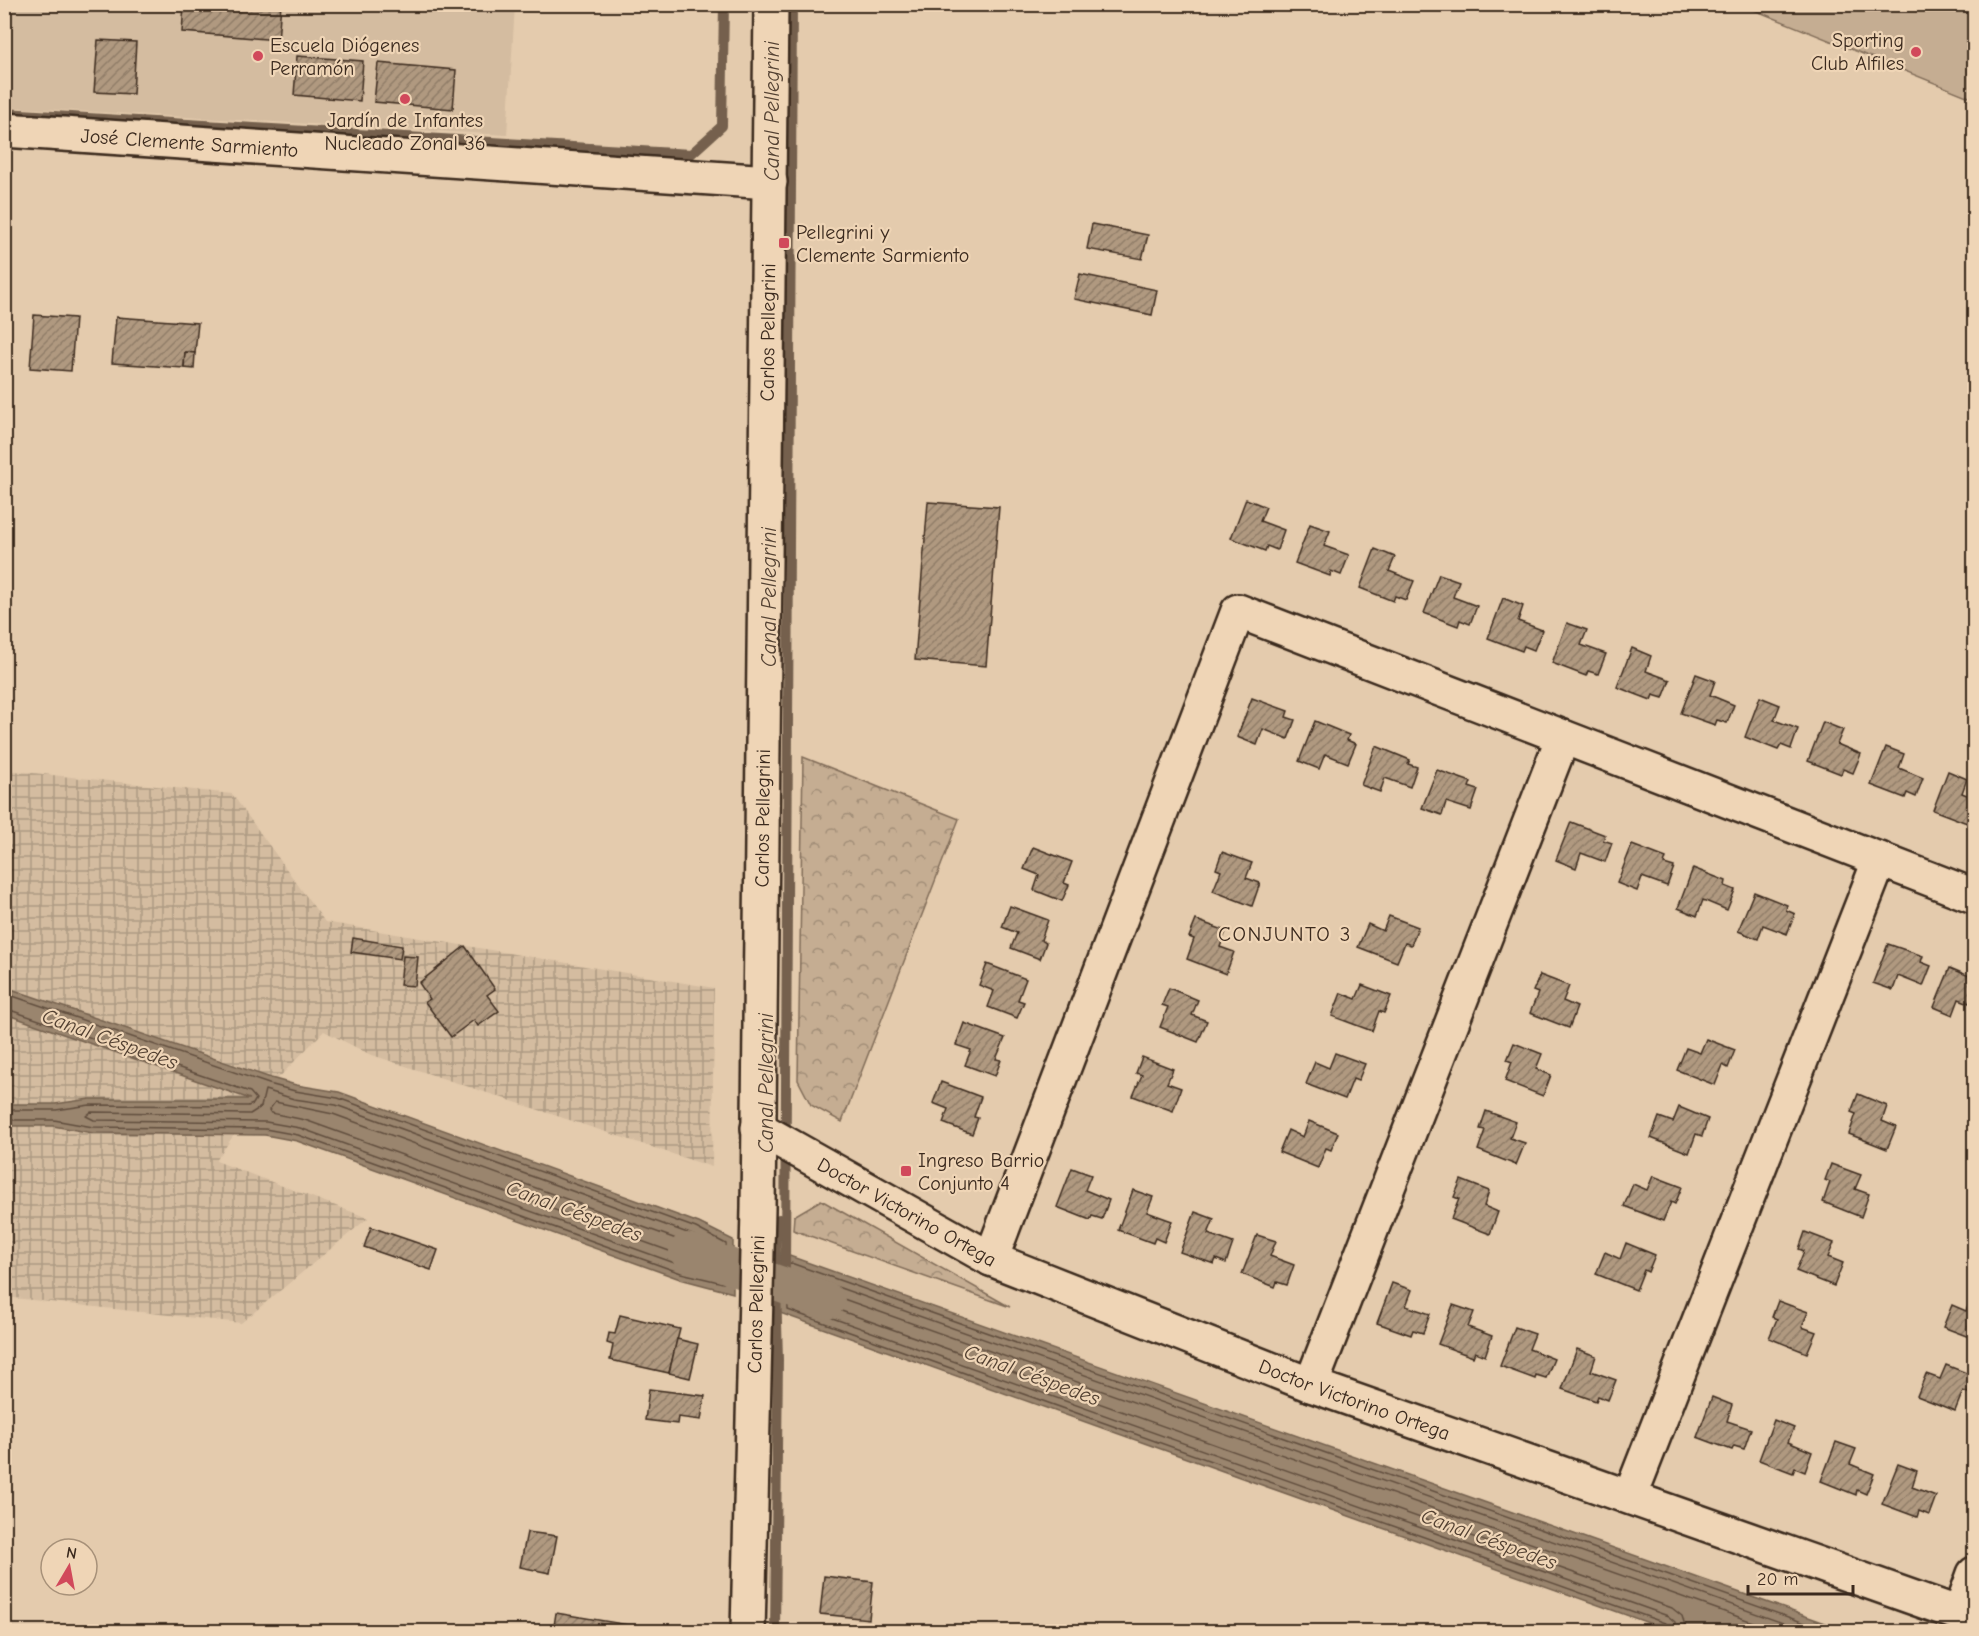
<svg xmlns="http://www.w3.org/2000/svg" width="1979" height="1636" viewBox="0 0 1979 1636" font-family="'Comic Neue',sans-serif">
<defs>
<pattern id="industrial-grid" width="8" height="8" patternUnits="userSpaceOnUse" patternTransform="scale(1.5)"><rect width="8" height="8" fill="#d4bca0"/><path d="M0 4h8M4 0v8" fill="none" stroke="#ad9982"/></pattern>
<pattern id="park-crowns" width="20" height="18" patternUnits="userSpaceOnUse" patternTransform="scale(1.5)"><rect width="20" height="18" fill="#c5ad92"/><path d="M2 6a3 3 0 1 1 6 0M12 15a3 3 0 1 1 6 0" fill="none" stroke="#a18d77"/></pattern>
<pattern id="building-hatch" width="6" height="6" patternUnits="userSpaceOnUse" patternTransform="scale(1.5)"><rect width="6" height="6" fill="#b09980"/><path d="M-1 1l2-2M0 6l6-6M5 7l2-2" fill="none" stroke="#907d68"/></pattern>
</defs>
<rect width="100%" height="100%" fill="#e4cbad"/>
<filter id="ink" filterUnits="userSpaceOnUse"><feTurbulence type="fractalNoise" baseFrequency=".0167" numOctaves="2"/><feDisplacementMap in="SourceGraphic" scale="12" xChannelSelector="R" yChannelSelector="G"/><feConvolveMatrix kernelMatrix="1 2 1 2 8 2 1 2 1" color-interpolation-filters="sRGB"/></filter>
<g filter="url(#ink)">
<polygon fill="#d4bca0" points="4,5 515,5 507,135 5,107"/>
<polygon fill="url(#industrial-grid)" points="5,770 232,794 325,922 714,988 712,1167 369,1054 324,1031 259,1098 216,1161 368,1218 241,1323 5,1297"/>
<polygon fill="#c5ad92" stroke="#806c58" stroke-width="1.5" points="1742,5 1974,5 1974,99"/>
<g fill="url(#park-crowns)" stroke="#806c58" stroke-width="1.5">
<polygon points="803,757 959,819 842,1122 811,1105 798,1080"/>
<polygon points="821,1200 1010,1307 793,1230 794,1216"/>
</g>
<g fill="#9a856e" stroke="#74614e" stroke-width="1.5">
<polygon points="5,987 271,1078 296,1085 339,1092 699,1223 733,1240 733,1293 680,1279 297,1141 265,1135 93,1133 53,1126 5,1126 5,1104 55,1104 90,1099 250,1099 5,1014"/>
<polygon points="781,1253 1848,1631 1671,1631 780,1313"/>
</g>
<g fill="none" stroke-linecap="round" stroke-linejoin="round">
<g stroke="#614e3e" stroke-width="1.5">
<polyline points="4,993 269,1084 295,1091 338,1098 696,1228 726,1244 727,1281 723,1283 681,1273 298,1135 265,1129 93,1127 54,1120 4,1120"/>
<polyline points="4,1008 250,1092 256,1099 253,1104 248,1106 90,1105 56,1110 4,1110"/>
<polygon points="265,1090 294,1099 336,1105 693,1235 719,1248 719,1271 716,1273 683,1266 300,1128 266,1122 94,1120 86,1116 91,1112 250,1114 261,1107"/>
<polygon points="275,1102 333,1114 690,1244 709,1253 710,1260 707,1262 686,1257 305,1120 271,1113 269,1110"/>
<polyline points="1670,1632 1665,1623 788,1310 787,1264 791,1263 1830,1632"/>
<polyline points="1677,1632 1675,1622 1668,1616 796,1305 795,1275 798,1273 1808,1632"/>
<polyline points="1687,1632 1682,1616 1672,1608 805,1298 803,1287 807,1286 1781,1632"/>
</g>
<g stroke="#74614e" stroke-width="10">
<polyline points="4,113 691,154 722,126 724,4"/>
<polyline points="785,1267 792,4"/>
<polyline points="775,1632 778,1360 775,1246 779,1219"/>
</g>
<polyline stroke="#9a856e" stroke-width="36" points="687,1251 827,1301"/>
</g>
<g fill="url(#building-hatch)" stroke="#3b2a1e" stroke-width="1.5">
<polygon points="181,4 281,4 278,40 182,32 184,5"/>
<polygon points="98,40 136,42 133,94 94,92"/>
<polygon points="297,56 363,61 360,101 294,95"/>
<polygon points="378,63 456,70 453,109 374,102"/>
<polygon points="1092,224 1148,235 1142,259 1087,249"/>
<polygon points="1080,274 1157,290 1152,315 1074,299"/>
<polygon points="34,315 75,318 71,371 30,368"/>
<polygon points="116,317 198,323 195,353 185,352 184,368 112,363"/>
<polygon points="185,352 195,353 194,369 184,368"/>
<polygon points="1246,499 1266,507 1260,521 1284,530 1277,550 1267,546 1265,551 1231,538"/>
<polygon points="928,502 999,507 986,666 915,660"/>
<polygon points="1310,524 1330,531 1324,546 1349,555 1341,575 1331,571 1330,576 1295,563"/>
<polygon points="1375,549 1395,557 1389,571 1414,581 1406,600 1395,596 1393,601 1360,588"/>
<polygon points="1439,574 1459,581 1453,597 1477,606 1470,624 1460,620 1458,626 1424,613"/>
<polygon points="1503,598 1523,606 1518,621 1542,630 1534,650 1524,646 1522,651 1488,638"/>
<polygon points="1567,623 1587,630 1581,645 1606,654 1598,674 1588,671 1586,676 1552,663"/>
<polygon points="1632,648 1651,656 1646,671 1670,680 1663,698 1653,695 1651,700 1617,687"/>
<polygon points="1696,674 1715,681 1710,695 1734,705 1727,723 1717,720 1715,725 1681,713"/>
<polygon points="1760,697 1780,705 1774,720 1798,729 1791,749 1781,745 1778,750 1745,737"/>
<polygon points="1252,698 1288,711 1286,717 1295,720 1288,739 1263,729 1257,745 1237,737"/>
<polygon points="1315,721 1349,735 1347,740 1356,744 1348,763 1325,754 1319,769 1299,761"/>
<polygon points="1823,722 1843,730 1837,744 1861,754 1853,773 1843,769 1841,774 1808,761"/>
<polygon points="1376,746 1410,760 1408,764 1417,767 1410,787 1385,778 1380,792 1361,785"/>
<polygon points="1886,747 1904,754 1899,768 1923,778 1916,797 1907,793 1905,798 1871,785"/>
<polygon points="1437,770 1471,782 1469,787 1478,790 1471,810 1446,802 1442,815 1422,808"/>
<polygon points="1948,771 1967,779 1962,793 1974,798 1974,820 1969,818 1967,823 1933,810"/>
<polygon points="1571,822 1605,835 1603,840 1612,843 1605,862 1581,853 1576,868 1556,860"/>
<polygon points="1632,845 1666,858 1664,864 1674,867 1667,886 1642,877 1637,891 1617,883"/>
<polygon points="1033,847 1072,862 1064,883 1069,885 1062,901 1034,890 1039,875 1024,869"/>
<polygon points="1222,852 1252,863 1246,878 1260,883 1252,906 1213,891 1221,871 1216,869"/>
<polygon points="1693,868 1726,881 1725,886 1735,890 1727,910 1703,900 1697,916 1678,908"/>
<polygon points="1754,892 1787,905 1786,910 1795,914 1787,934 1763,925 1758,939 1738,931"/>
<polygon points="1010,906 1048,920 1041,940 1046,943 1040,959 1011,948 1017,933 1002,927"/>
<polygon points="1389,916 1418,927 1411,945 1405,943 1397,962 1358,947 1368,924 1383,931"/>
<polygon points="1196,920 1226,931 1220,947 1234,952 1226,974 1187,959 1194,939 1189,937"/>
<polygon points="353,938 402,946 400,959 351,952"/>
<polygon points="1888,944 1923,956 1921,962 1931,966 1923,986 1898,976 1893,990 1873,983"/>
<polygon points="465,946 495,989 487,995 499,1011 478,1026 474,1020 451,1037 425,1002 430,999 419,983"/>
<polygon points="403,956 418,957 415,986 400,985"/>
<polygon points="987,964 1026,979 1018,1000 1024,1002 1017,1018 988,1007 994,991 979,985"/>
<polygon points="1950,968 1974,978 1974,1005 1959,999 1953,1015 1934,1007"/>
<polygon points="1540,975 1569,986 1563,1001 1577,1007 1569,1028 1530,1013 1538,993 1533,991"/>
<polygon points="1362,985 1391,996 1384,1013 1379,1011 1372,1031 1332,1016 1341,993 1356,999"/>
<polygon points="1169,988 1198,1000 1192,1015 1207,1021 1198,1042 1160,1027 1168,1007 1162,1005"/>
<polygon points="964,1023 1005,1038 996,1059 1001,1060 995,1076 965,1065 971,1050 956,1045"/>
<polygon points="1706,1039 1735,1050 1728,1068 1723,1065 1715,1085 1677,1070 1686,1048 1700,1053"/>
<polygon points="1514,1043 1542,1054 1536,1069 1551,1075 1543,1096 1505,1081 1512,1062 1507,1060"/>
<polygon points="1335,1053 1365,1064 1358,1081 1353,1079 1345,1099 1306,1084 1315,1062 1329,1068"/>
<polygon points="1142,1057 1173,1069 1167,1083 1181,1088 1173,1111 1133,1096 1142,1075 1136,1073"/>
<polygon points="941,1082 981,1097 974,1117 978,1118 972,1134 943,1123 948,1109 933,1103"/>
<polygon points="1858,1094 1887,1106 1882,1121 1896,1127 1887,1149 1849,1134 1856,1114 1851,1112"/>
<polygon points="1679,1107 1708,1119 1702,1136 1696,1134 1689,1153 1651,1138 1659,1117 1673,1122"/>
<polygon points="1486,1111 1516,1122 1510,1138 1525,1143 1516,1165 1478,1150 1485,1130 1480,1129"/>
<polygon points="1309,1121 1338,1133 1331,1150 1326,1148 1318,1168 1279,1152 1288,1130 1303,1137"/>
<polygon points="1831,1164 1861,1175 1855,1189 1869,1194 1861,1217 1823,1202 1830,1182 1825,1180"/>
<polygon points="1072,1168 1091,1175 1085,1190 1109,1200 1102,1219 1092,1216 1090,1220 1057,1207"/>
<polygon points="1653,1176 1682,1187 1675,1204 1671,1202 1663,1221 1624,1206 1633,1184 1647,1190"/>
<polygon points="1461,1180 1489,1191 1484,1206 1498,1212 1490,1234 1451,1219 1459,1199 1454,1197"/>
<polygon points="1133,1190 1153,1197 1147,1212 1172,1221 1164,1242 1155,1238 1153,1243 1118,1230"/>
<polygon points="1195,1212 1214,1219 1208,1234 1233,1243 1226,1263 1216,1259 1214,1264 1180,1252"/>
<polygon points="371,1227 438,1250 431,1270 364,1247"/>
<polygon points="1805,1232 1834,1243 1828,1257 1843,1263 1834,1286 1796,1271 1804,1251 1799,1249"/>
<polygon points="1257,1235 1276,1241 1270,1256 1294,1265 1287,1285 1277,1282 1275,1287 1242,1274"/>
<polygon points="1626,1243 1655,1255 1648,1272 1644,1270 1636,1290 1596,1274 1605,1252 1620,1259"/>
<polygon points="1974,1247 1974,1261 1970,1259"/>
<polygon points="1392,1283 1412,1290 1406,1306 1430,1314 1423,1333 1413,1330 1411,1335 1377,1323"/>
<polygon points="1972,1297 1974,1298 1974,1339 1943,1327 1952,1305 1966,1311"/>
<polygon points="1778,1301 1808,1312 1802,1327 1816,1332 1807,1353 1769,1338 1777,1319 1772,1317"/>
<polygon points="1453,1305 1474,1312 1468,1327 1492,1336 1485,1356 1475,1352 1473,1357 1438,1344"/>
<polygon points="620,1315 680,1329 669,1373 610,1360 613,1345 607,1343 609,1333 615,1334"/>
<polygon points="1515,1327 1535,1334 1529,1349 1554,1359 1546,1378 1536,1375 1535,1379 1500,1366"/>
<polygon points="677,1339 698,1344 690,1378 669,1373"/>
<polygon points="1577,1349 1596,1356 1591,1371 1616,1380 1608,1400 1598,1396 1596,1401 1562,1389"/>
<polygon points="1946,1365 1974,1376 1968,1393 1963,1391 1955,1411 1917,1396 1926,1374 1940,1379"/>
<polygon points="649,1389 705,1396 701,1420 678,1417 677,1424 645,1420"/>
<polygon points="1712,1397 1732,1405 1727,1421 1751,1429 1744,1449 1734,1446 1732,1450 1697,1437"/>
<polygon points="1774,1420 1794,1428 1788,1442 1812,1452 1805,1472 1795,1468 1793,1473 1759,1460"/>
<polygon points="1836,1442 1856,1449 1850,1464 1874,1474 1866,1494 1857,1490 1856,1495 1821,1481"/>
<polygon points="1898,1464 1917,1471 1912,1487 1936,1496 1929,1515 1919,1511 1917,1517 1882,1504"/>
<polygon points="527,1532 557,1536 550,1573 520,1567"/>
<polygon points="824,1576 873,1582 869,1619 820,1614"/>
<polygon points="556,1613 629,1625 628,1632 553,1632"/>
<polygon points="629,1625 645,1627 644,1632 628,1632"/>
</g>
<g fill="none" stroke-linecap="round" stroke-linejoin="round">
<g stroke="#3b2a1e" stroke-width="38">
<g id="minor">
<path id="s1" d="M4,130L770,182"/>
<polyline points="991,1259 1238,611 1974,896"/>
<polyline points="1311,1385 1563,737"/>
<polyline points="1630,1497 1880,859"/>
<polyline points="1960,1613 1974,1574"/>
</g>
</g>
<g stroke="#3b2a1e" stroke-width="38">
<g id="tertiary">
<path id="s2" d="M758,1128L991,1259L1311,1385L1974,1619"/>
</g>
</g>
<g stroke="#3b2a1e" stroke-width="38">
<g id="secondary">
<path id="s3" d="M748,1632L758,1209L771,4"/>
</g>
</g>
<use href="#minor" stroke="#efd5b6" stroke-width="33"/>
<use href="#tertiary" stroke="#efd5b6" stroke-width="33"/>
<use href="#secondary" stroke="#efd5b6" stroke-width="33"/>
</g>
</g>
<g fill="#d1495b" stroke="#efd5b6" stroke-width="2">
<circle cx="1916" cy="52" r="6"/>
<circle cx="258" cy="56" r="6"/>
<circle cx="405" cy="99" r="6"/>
<rect x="778" y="237" width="12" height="12" rx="3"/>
<rect x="900" y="1165" width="12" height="12" rx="3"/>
</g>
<g text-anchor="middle" stroke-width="4.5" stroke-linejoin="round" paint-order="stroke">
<g font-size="20" fill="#3b2a1e" stroke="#efd5b6" text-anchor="start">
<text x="1904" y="47" text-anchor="end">Sporting<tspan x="1904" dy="23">Club Alfiles</tspan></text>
<text x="270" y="52">Escuela Diógenes<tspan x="270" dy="23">Perramón</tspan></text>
<text x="405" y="127" text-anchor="middle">Jardín de Infantes<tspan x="405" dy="23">Nucleado Zonal 36</tspan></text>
<text x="796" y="239">Pellegrini y<tspan x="796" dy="23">Clemente Sarmiento</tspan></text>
<text x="918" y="1167">Ingreso Barrio<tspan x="918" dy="23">Conjunto 4</tspan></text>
</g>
<g font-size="20" fill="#3b2a1e" stroke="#efd5b6">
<text dy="7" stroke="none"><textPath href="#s1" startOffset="186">José Clemente Sarmiento</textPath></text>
<text dy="7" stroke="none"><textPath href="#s3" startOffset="1300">Carlos Pellegrini</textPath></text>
<text dy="7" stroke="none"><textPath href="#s3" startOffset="814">Carlos Pellegrini</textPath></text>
<text dy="7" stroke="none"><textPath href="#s2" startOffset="171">Doctor Victorino Ortega</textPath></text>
<text dy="7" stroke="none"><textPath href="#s3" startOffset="328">Carlos Pellegrini</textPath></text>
<text dy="7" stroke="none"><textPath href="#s2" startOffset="657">Doctor Victorino Ortega</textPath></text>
</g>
<g font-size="21" font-style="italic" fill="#534132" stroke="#efd5b6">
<text transform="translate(772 111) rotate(-90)" y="7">Canal Pellegrini</text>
<text transform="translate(769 597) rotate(-90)" y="7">Canal Pellegrini</text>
<text transform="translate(110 1039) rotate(20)" y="7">Canal Céspedes</text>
<text transform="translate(766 1083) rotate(-90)" y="7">Canal Pellegrini</text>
<text transform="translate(574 1211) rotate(20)" y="7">Canal Céspedes</text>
<text transform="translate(1032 1375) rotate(20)" y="7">Canal Céspedes</text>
<text transform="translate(1489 1539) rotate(20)" y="7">Canal Céspedes</text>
</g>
<g font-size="21" letter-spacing="1.5" fill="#3b2a1e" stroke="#efd5b6">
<text x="1285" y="941">CONJUNTO 3</text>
</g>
</g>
<rect width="1979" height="1636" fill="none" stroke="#efd5b6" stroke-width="24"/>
<rect x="12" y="12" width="1955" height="1612" fill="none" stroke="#3b2a1e" stroke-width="2" filter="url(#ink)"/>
<g transform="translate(69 1567) rotate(10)"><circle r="28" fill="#efd5b6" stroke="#a79179" stroke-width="1.5"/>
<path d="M0-4.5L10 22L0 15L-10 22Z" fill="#d1495b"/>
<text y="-9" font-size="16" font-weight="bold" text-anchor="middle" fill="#3b2a1e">N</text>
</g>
<path d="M1748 1585v9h105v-9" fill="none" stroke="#3b2a1e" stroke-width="3"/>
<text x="1757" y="1585" font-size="18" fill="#3b2a1e" stroke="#efd5b6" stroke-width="4.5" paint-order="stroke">20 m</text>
</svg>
